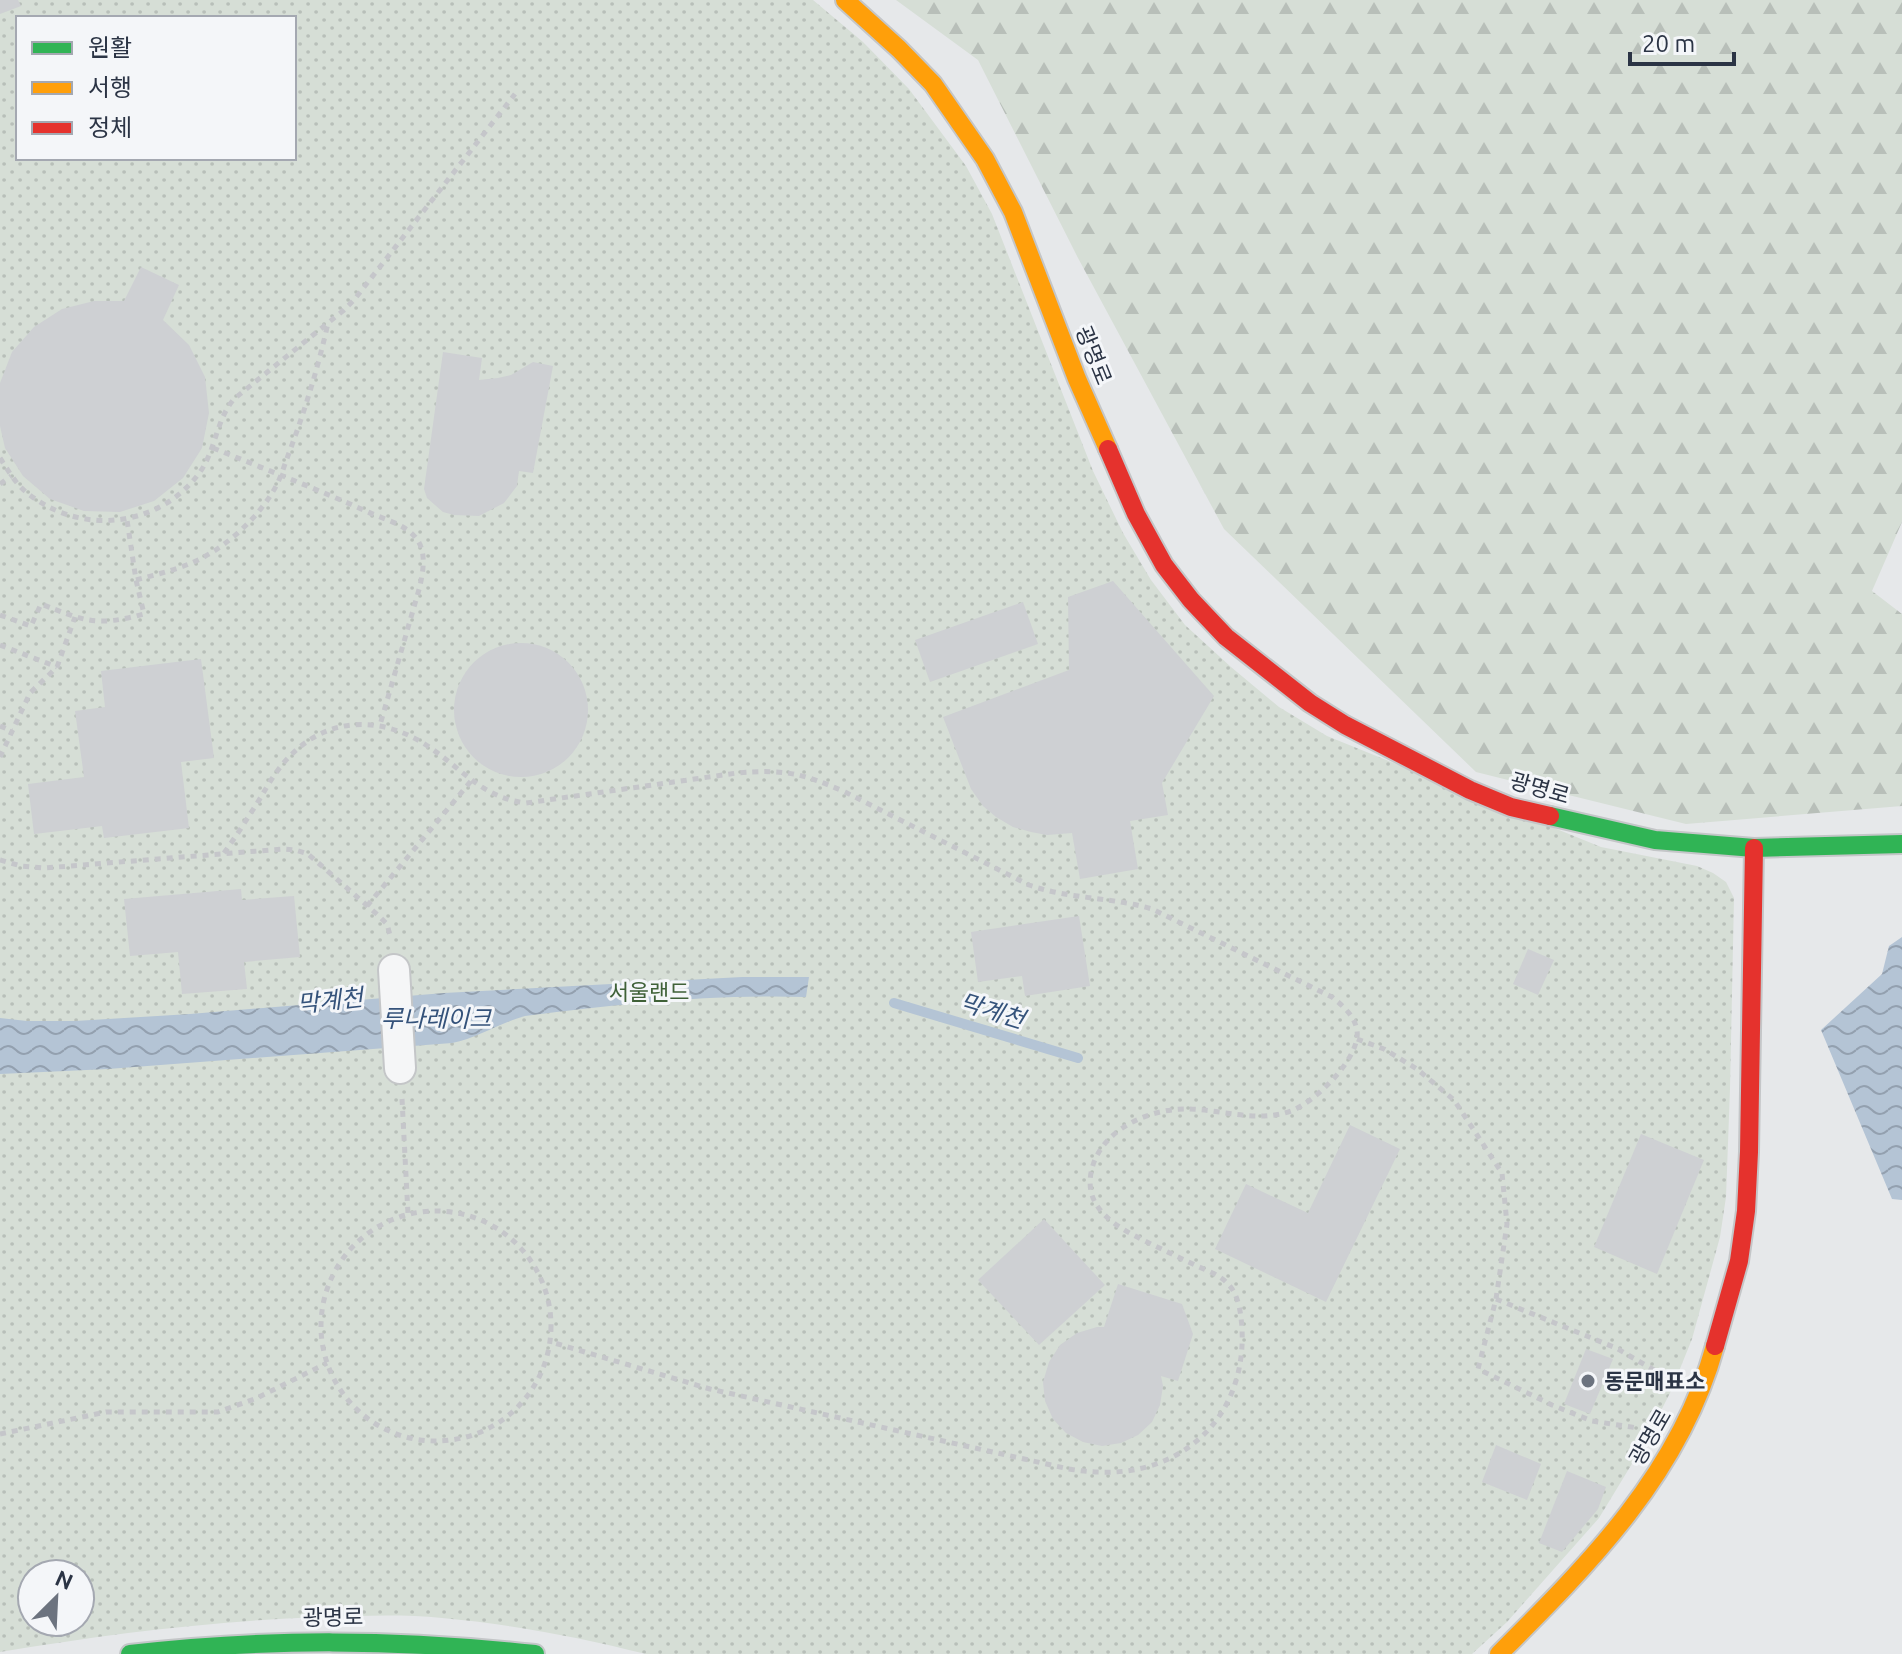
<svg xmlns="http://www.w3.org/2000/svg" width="1902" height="1654" viewBox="0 0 1902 1654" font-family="Ubuntu,'Noto Sans KR',sans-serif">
<defs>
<pattern id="grass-dots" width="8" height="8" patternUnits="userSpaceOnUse" patternTransform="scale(2)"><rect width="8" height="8" fill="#d6ded6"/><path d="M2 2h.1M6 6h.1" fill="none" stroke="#b8bfb9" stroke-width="1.8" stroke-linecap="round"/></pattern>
<pattern id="forest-firs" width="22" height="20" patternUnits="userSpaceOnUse" patternTransform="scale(2)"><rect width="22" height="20" fill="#d6ded6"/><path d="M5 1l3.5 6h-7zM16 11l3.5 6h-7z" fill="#b8bfb9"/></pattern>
<pattern id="water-waves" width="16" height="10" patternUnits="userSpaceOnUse" patternTransform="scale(2)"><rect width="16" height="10" fill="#b4c4d5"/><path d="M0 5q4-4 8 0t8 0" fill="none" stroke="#93a0af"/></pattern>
</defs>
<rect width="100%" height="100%" fill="#e6e8ea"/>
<path fill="url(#grass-dots)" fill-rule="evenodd" d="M0,0H813L863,42L909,89L966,166L992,214L1093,471L1123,533L1151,580L1185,625L1231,667L1279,707L1327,736L1601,847L1697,866L1713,873L1726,882L1734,898L1730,1089L1726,1197L1720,1237L1692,1339L1671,1391L1644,1444L1599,1518L1507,1622L1472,1654H646C579,1637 510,1624 442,1618C402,1614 361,1616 320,1617C212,1621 107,1634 0,1652ZM18,18H294V158H18ZM32,1574H80V1622H32Z"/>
<polygon fill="url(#forest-firs)" points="896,0 1902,0 1902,522 1872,591 1902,614 1902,806 1686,824 1476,772 1224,529 1078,258 978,60"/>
<g fill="url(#water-waves)">
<polygon points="1902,937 1902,1200 1892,1199 1821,1030 1882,974 1889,946"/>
<path d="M742,977H809L806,997C712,994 618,1004 525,1016C499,1023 478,1038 452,1043L108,1069L0,1074V1018L27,1021H75L190,1014L444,993Z"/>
</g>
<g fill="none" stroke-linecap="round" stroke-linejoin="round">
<polyline stroke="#b4c4d5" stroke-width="10" points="894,1003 1078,1058"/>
</g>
<g fill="#ced0d3">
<polygon points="0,0 18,0 21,6 0,14"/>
<polygon points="141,267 179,285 163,320 189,345 205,377 209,413 202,448 183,478 154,501 120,512 84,511 50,499 23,476 5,448 0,426 0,383 12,352 34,327 62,309 94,301 124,301"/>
<polygon points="443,352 482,358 479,380 498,378 511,375 533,362 553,366 533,473 519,471 517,486 504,503 479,516 454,515 443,512 427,498 424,489"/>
<polygon points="1113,581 1214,696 1162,783 1168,815 1130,821 1138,869 1080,879 1072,833 1047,835 1031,832 1013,827 996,817 983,806 971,789 943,717 1069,670 1068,597"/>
<polygon points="1023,602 1038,644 930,682 915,640"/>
<circle cx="521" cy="710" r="67"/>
<polygon points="201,659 214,758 181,762 189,828 104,838 102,826 34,834 28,784 84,777 75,711 105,707 101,671"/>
<polygon points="241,889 242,900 294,896 300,957 244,962 247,989 182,994 178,952 130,956 124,899"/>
<polygon points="1079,916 1090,986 1025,996 1022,976 978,982 971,932"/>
<polygon points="1528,949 1554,960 1538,995 1513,984"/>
<polygon points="1350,1125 1400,1149 1326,1302 1215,1249 1246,1184 1308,1213"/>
<polygon points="1641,1134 1704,1160 1657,1274 1594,1247"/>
<polygon points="1044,1219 1105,1285 1039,1345 978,1280"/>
<polygon points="1118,1284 1182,1304 1193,1334 1178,1381 1161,1376 1163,1386 1160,1405 1152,1422 1138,1435 1121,1443 1102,1446 1083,1442 1066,1433 1053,1419 1045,1401 1043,1382 1049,1362 1060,1345 1077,1333 1097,1327 1104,1327"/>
<polygon points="1586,1349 1613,1359 1590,1414 1564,1404"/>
<polygon points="1496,1445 1541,1464 1527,1500 1482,1482"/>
<polygon points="1567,1471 1606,1487 1598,1509 1562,1552 1539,1543"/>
</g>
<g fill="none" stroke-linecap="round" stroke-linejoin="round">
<g stroke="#c4c6c8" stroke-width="34">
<polyline id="street" points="394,970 400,1068"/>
</g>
<g stroke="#c4c6c8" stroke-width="22">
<g id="fast">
<polyline points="1550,816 1655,840 1754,848 1902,844"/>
<path d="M130,1654C268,1638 397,1639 535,1654"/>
</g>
</g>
<g stroke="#c4c6c8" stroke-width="22">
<g id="slow">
<polyline points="845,0 899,49 933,84 985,159 1013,212 1077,379 1108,449"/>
<path d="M1499,1654C1590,1563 1680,1473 1715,1346"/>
</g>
</g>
<g stroke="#c4c6c8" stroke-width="22">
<g id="jam">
<polyline points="1108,449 1136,514 1164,565 1191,600 1226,637 1310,703 1345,725 1470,790 1511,807 1550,816"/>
<polyline points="1715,1346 1739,1261 1746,1211 1749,1152 1754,848"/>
</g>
</g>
<g stroke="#c5c6ca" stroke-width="5" stroke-dasharray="6 6" stroke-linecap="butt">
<path d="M213,448C265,469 317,489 368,512C383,519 405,524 416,538C427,552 423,571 420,586L380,725"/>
<path d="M0,458C8,470 15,483 26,492C78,535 155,529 197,476C216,453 215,421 234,399L344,310L354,300L515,94"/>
<polyline points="0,484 11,476"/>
<path d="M136,580C158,574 180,569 200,559C228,545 256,519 272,493C280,481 284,466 289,453C305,410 318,368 328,323"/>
<path d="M0,615L31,626L41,604C85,621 96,627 144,614L136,580L127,520"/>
<polyline points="0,645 57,667"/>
<polyline points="0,726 12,731"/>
<polyline points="0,757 30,693 57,667 75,617"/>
<path d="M224,853C237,835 249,816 261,797C269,783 278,768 289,757C330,714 386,716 432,749C465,772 484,798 526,803L737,773C784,769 802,773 845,792L1029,885C1068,899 1112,897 1152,909L1332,997C1343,1006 1354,1015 1357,1030C1361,1058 1315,1102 1291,1111C1257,1123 1224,1110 1189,1109C1153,1108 1108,1126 1094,1162C1077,1209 1119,1228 1153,1245C1168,1252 1182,1259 1197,1266C1208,1271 1220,1275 1228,1284C1239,1295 1241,1314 1242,1329C1245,1389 1216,1441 1159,1463C1129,1474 1100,1474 1069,1469L710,1389L551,1342"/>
<polyline points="0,860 21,866 45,868 283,849 295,850 308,854 379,916 387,924 391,939"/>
<polyline points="367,906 471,781"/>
<polyline points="1357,1039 1384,1049 1417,1069 1454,1100 1502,1173 1507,1224 1496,1299 1478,1369 1552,1405 1592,1421 1638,1428"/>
<polyline points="402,1099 408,1214"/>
<circle cx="436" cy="1326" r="115"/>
<polyline points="1496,1299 1616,1348 1666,1377"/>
<polyline points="0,1434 106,1412 218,1412 257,1398 327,1363"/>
</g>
<use href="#street" stroke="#f5f6f7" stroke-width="30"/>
<use href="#fast" stroke="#30b455" stroke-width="18"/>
<use href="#slow" stroke="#ff9f0a" stroke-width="18"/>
<use href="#jam" stroke="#e5322d" stroke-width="18"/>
</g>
<circle fill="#6c737f" stroke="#f4f6f9" stroke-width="3" cx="1588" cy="1381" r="8"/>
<g text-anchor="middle" stroke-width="6" stroke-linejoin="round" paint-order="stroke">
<g font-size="22" fill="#2b3445" stroke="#f4f6f9">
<text transform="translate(1094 355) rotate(68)" y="8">광명로</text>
<text transform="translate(1540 788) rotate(16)" y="8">광명로</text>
<text transform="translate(1650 1437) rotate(-60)" y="8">광명로</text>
<text transform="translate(333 1617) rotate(-1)" y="8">광명로</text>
</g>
<g font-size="22" fill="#3f6138" stroke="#f4f6f9">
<text x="649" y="1000">서울랜드</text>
</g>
<g font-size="22" font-weight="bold" fill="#2b3445" stroke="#f4f6f9" text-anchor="start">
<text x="1604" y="1389">동문매표소</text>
</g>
<g font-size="24" font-style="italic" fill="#34527a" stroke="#f4f6f9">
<text transform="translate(330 1001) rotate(-6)" y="8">막계천</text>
<text transform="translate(992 1011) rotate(17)" y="8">막계천</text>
<text x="436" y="1027">루나레이크</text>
</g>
</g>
<rect x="16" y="16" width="280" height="144" fill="#f4f6f9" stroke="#a4a8b1" stroke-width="2"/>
<rect x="32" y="42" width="40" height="12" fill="#30b455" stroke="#a4a8b1" stroke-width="2"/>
<text x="88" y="56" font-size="24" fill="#2b3445">원활</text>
<rect x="32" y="82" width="40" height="12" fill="#ff9f0a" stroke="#a4a8b1" stroke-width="2"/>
<text x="88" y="96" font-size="24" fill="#2b3445">서행</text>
<rect x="32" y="122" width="40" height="12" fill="#e5322d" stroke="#a4a8b1" stroke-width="2"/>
<text x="88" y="136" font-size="24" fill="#2b3445">정체</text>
<g transform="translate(56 1598) rotate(24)"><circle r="38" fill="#f4f6f9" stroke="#a4a8b1" stroke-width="2"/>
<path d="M0-6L14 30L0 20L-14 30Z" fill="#6c737f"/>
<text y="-12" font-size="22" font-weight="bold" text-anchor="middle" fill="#2b3445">N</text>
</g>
<path d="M1630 52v12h104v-12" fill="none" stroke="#2b3445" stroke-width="4"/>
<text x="1642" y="52" font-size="24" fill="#2b3445" stroke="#f4f6f9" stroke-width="6" paint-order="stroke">20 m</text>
</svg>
